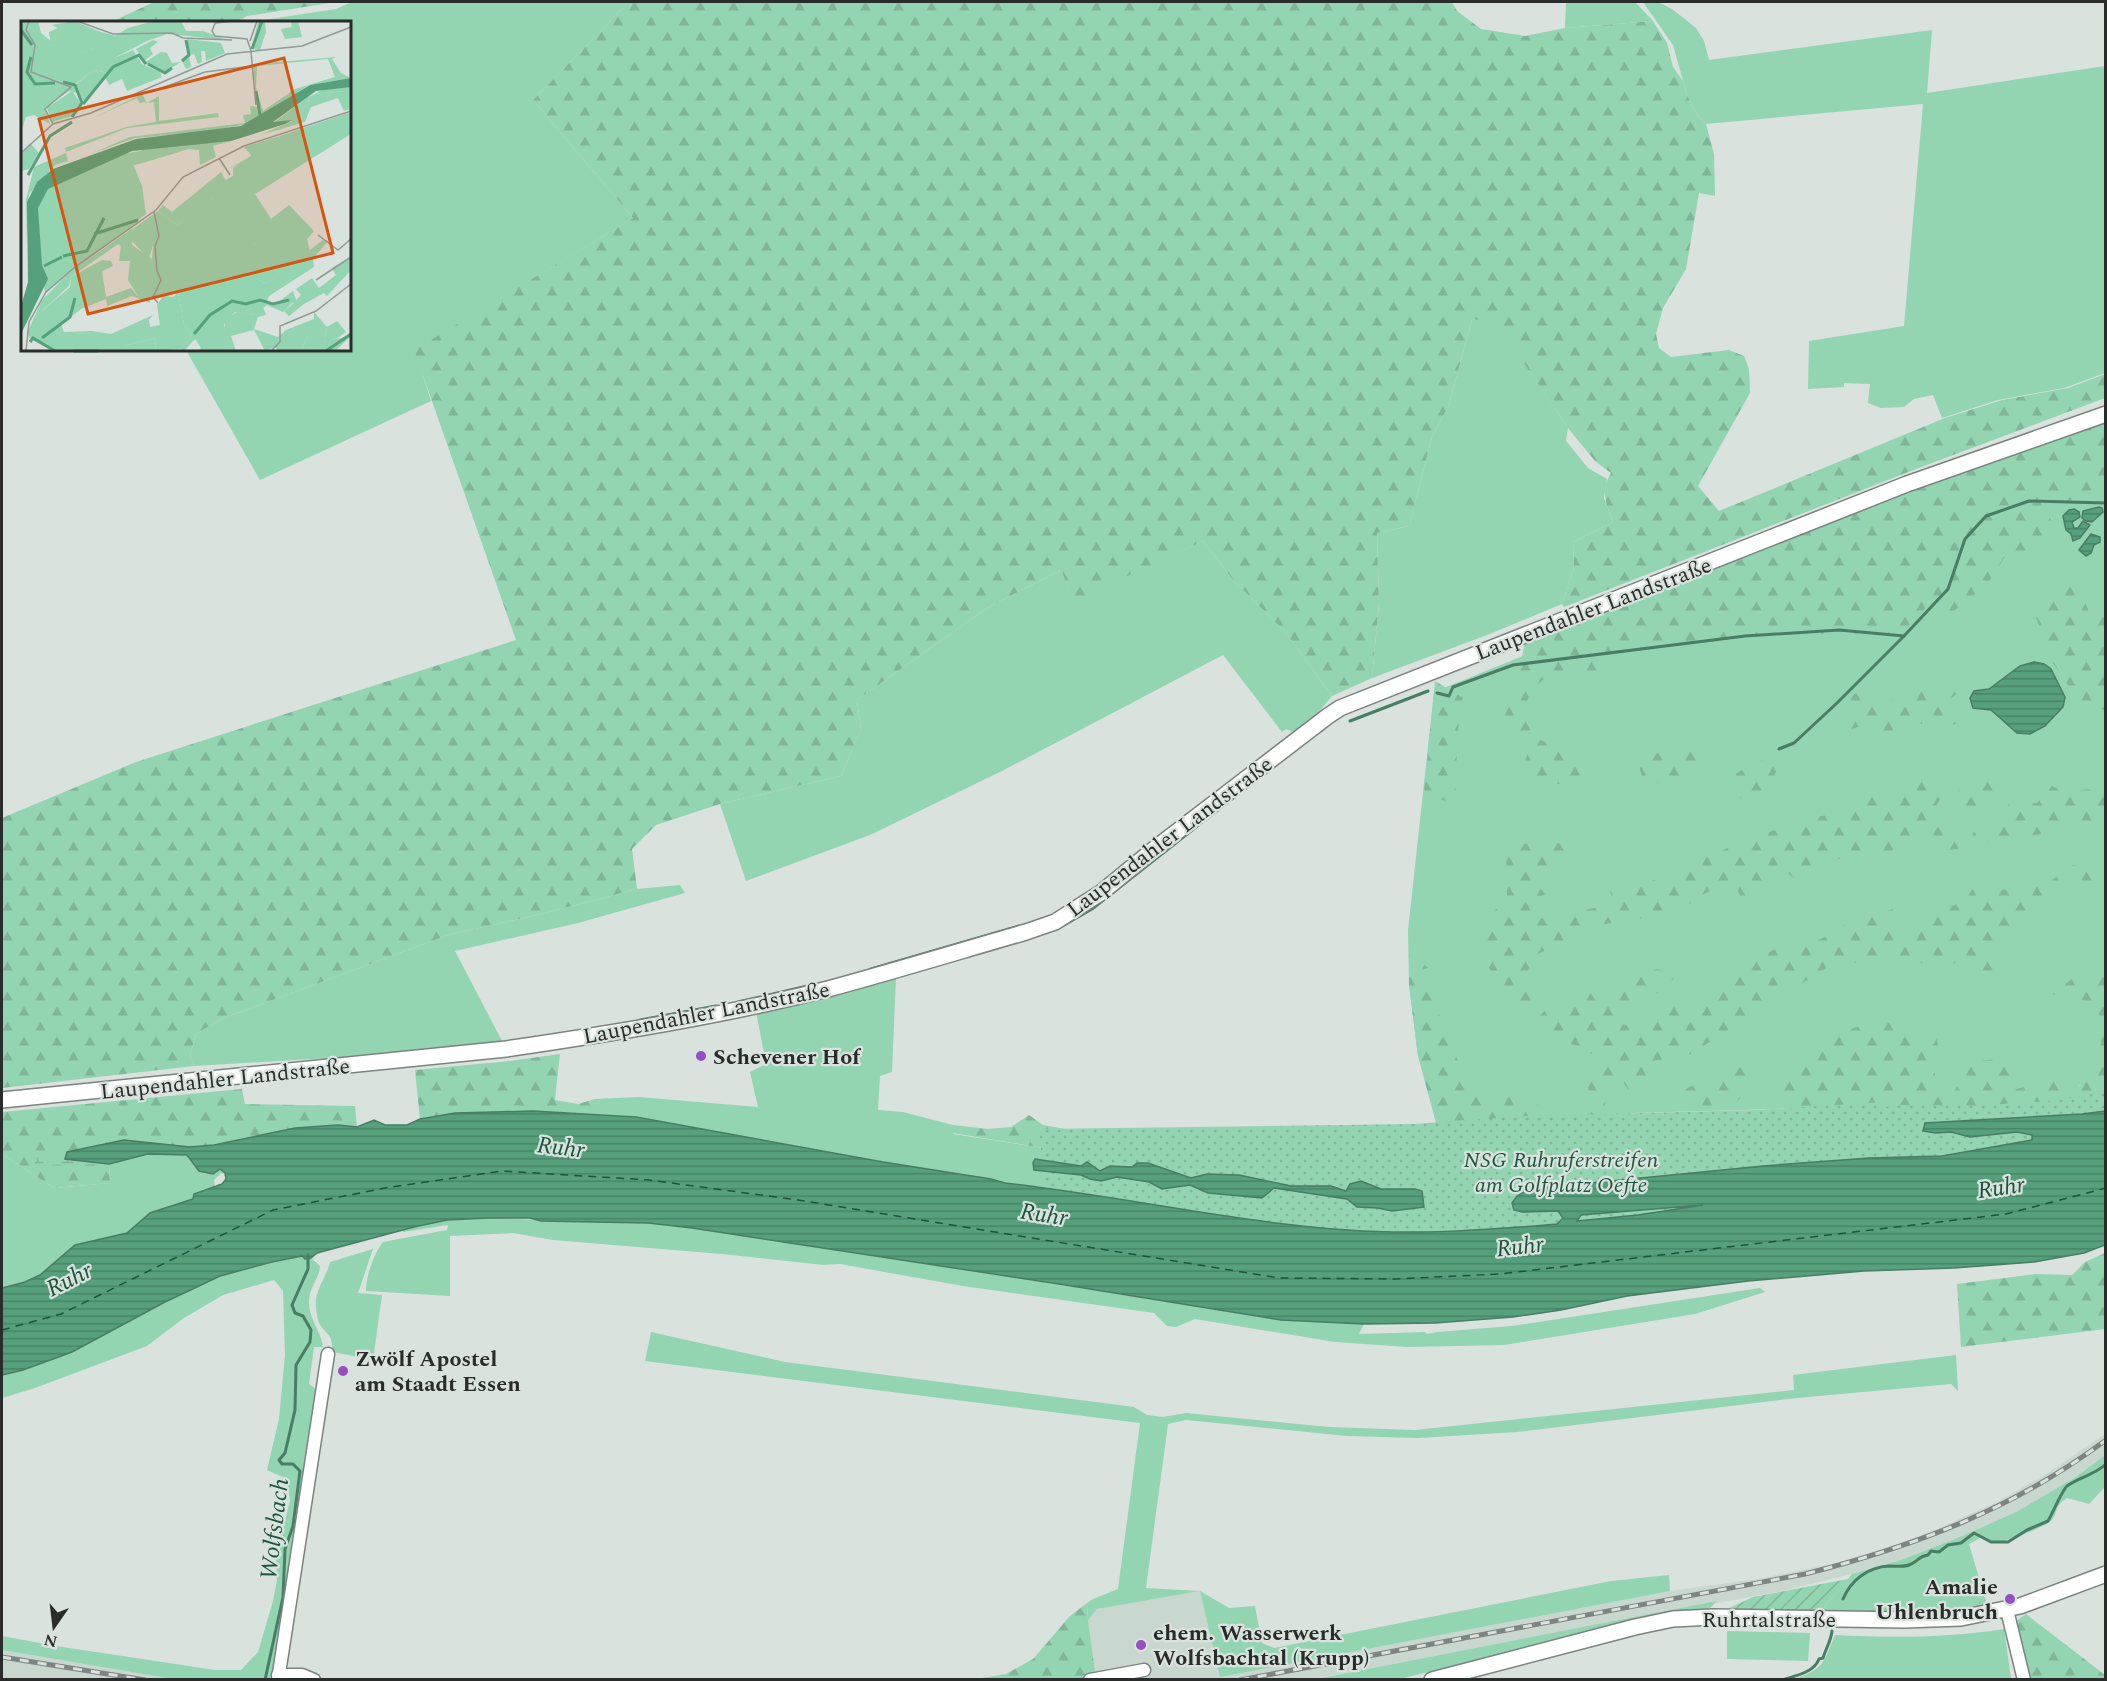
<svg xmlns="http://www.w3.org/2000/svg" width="2107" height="1681" viewBox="0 0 2107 1681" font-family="Spectral,serif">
<defs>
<pattern id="forest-firs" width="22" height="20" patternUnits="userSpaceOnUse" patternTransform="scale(1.5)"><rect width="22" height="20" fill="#93d4b1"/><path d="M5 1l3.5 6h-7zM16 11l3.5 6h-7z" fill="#7fb698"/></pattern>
<pattern id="wetland-marsh" width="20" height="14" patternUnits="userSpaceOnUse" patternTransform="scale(1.5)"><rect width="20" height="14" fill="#93d4b1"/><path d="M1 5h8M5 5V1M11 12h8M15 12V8" fill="none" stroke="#7fb698"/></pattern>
<pattern id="park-dots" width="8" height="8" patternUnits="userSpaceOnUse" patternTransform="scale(1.5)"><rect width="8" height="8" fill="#93d4b1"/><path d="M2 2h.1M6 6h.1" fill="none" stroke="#7fb698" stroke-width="1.8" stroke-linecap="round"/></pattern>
<pattern id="garden-furrows" width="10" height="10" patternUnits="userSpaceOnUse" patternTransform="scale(1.5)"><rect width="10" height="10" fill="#93d4b1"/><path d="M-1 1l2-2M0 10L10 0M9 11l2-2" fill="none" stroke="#7fb698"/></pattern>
<pattern id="water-rules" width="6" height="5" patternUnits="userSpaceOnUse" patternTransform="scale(1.5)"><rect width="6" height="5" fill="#56a17c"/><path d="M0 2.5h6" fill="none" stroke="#478366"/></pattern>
</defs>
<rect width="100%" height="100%" fill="#d9e2dd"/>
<g fill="#c8d8cf">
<polygon points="2105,1434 2105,1455 2076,1477 2016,1512 1960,1537 1901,1560 1852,1574 1786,1590 1313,1679 1096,1679 1088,1620 1097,1609 1200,1591 1220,1676 1670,1591 1758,1579 1848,1561 1931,1532 1997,1502 2051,1471"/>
<polygon points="2,1650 173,1679 2,1679"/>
</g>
<g fill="#93d4b1">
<polygon points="352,2 629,2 533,100 633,218 415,350 431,401 260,480 186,350 350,350 350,22 250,22 336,9"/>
<polygon points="1566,2 1635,2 1653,21 1565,28"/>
<polygon points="1643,2 1658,2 1672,9 1696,28 1704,41 1709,60 1932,30 1927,93 2105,66 2105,373 2064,388 1998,400 1942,418 1933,395 1914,399 1904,407 1881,408 1868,403 1870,384 1844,383 1844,387 1808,389 1809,341 1904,326 1923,104 1706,124 1696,113 1687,95 1673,45"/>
<polygon points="1472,319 1497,323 1568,428 1566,441 1588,468 1607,479 1604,498 1613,522 1573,542 1574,567 1562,604 1487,635 1372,678 1379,603 1377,533 1409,526 1432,437 1449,405"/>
<path d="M2105,420V1082C1949,1105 1790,1109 1633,1113L1600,1116H1526L1418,1056L1409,985L1408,930L1434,692Z"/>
<polygon points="1203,541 1233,580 1287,634 1332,696 1317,714 1293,732 1286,729 1282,732 1223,655 1002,771 870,835 746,881 720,804 841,776 861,729 857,700 987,608 1061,570 1073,600"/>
<polygon points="680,885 685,893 578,923 455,951 502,1041 378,1055 194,1066 190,1056 196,1034 224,1018 448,935 541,914 637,889"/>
<polygon points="896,977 892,1072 880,1076 878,1110 903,1112 953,1125 953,1134 1050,1149 1350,1230 1005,1183 991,1179 883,1162 636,1117 595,1114 595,1099 639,1097 758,1107 750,1072 766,1064 756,1011 829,998"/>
<path d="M2,1154L54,1188L110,1183L109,1164C151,1153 187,1145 225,1173L220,1174L214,1180L215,1187L195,1194L193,1199L150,1213L127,1233L75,1245L40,1275L25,1282L2,1288Z"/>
<path d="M488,1218L648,1223L741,1234L1281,1320L1364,1324L1359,1334L1425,1332L1427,1334L1437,1332L1512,1326L1760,1288L1765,1292L1695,1314L1504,1345L1408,1347L1335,1342L1195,1319L1176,1327L1167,1326L1154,1313L963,1286L840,1264L823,1265L722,1254L553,1240L513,1233L450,1236V1296L366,1291C366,1276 374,1253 383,1242L447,1230L448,1225L403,1232L402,1230L447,1220Z"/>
<path d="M373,1249L358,1293L382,1295L373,1360L333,1352C331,1330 328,1338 319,1323C317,1319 317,1313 316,1308C314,1290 326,1279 330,1262Z"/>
<path d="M303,1256L305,1259L311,1258L320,1266C320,1277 309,1287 309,1302C309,1319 321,1331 323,1347H314L309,1384L320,1392L274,1679H173L2,1650V1636L56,1646L215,1670H241L258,1652L273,1601L277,1580L276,1555L290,1501L287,1479L267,1470L279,1419L285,1355L283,1291L274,1280L223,1295L184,1318L147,1346L35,1388L2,1398V1375L23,1370L220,1276L272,1262Z"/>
<polygon points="651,1332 785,1362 1134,1407 1147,1415 1162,1417 1186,1413 1329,1427 1415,1430 1794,1390 1793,1375 1956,1355 1958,1391 1951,1384 1797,1398 1517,1432 1418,1438 1347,1436 1186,1420 1168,1424 1146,1588 1200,1591 1229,1608 1255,1606 1262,1643 1274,1648 1611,1581 1669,1575 1670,1591 1220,1677 1200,1591 1097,1609 1088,1620 1087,1603 1093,1599 1118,1589 1140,1423 645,1361"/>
<path d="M2105,1455V1487L2089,1504L2067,1498C2053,1507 2059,1512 2051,1521C2043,1528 2004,1542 1993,1543L1982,1537L1969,1544L1987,1605L1930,1612H1820L1852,1574L1901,1560L1960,1537L2016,1512L2076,1477Z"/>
<polygon points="1717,1601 1707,1611 1513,1652 1399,1679 1311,1680"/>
<path d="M2004,1629L2011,1679H1794C1824,1670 1824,1661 1835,1635C1892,1638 1948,1638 2004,1629Z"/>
<polygon points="1727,1631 1810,1633 1808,1661 1727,1659"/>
</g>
<g fill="url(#forest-firs)">
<polygon points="154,2 336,2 247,16 237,22 111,22"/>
<path d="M629,2H1452L1457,11L1481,29L1525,36L1565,28L1653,21L1667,43L1673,67L1683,81L1687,95L1696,113L1706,124L1714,154L1715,196L1699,193L1686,269L1663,308L1656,334L1659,348L1671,357L1729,350L1744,356L1749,369L1750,393L1698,486L1719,511L1945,418L2002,400L2068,388L2105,374V398L1916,469L1564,607L1562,604L1574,567L1573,542L1613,522C1606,503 1600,492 1611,473L1595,461L1568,428L1497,324L1472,319L1449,405L1432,437L1409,526L1377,533L1379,603L1372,678L1332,696L1287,634L1233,580L1203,541L1073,601L1061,570L987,608L857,700L861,729L841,776L720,804L656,825L632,849L637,889L541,914L448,935L224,1018L196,1034L190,1056L194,1066L2,1088V818L136,762L516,640L414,350L633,218L533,100Z"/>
<path d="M2105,420V483L2061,505L2046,509L2056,532L2051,539L2038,547L2004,558L1986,586L1946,617L1929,604L1900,634H1773L1599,655L1600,670L1545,678L1532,689L1527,701V710L1531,729L1523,735L1513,733L1502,725C1503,717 1507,711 1511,703C1518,686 1521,661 1525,642L1912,489Z"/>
<polygon points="2075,579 2092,619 2105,614 2105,710 2082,706 2049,657 2044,637 2034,613"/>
<polygon points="1435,681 1463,698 1459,708 1455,801 1448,802 1424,793"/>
<polygon points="1869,686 1873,691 1868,703 1910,699 1928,687 1932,691 1950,688 1957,694 1945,702 1944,709 1950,713 1964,710 1969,721 1943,727 1933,723 1906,725 1891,740 1863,725 1844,732 1845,701 1855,694"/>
<path d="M1540,740C1552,744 1567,749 1569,762L1592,765L1595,770L1594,779C1577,785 1567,782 1550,785L1548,789C1513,789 1523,768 1531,744Z"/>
<path d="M1676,750L1693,751L1709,761C1682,788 1680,784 1643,781L1639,765L1644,756Z"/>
<polygon points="1775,757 1782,762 1766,790 1741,799 1735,787 1736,774 1751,763"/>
<path d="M1927,778L1937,780L1944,790C1935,814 1911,845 1886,853C1878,856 1868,849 1859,851C1841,856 1814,872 1796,880L1783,869L1742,899L1735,885C1715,883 1686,905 1671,918L1656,916L1587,927L1533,957L1528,970L1532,1001L1520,1011C1505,990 1465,948 1485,922C1491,913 1500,906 1507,898L1506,847L1545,840L1577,847C1564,861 1550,871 1538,885L1545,894L1538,901L1539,919L1599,907L1613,902L1610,890L1648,877L1660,883L1694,861L1806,818L1837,814L1854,796L1898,793Z"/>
<path d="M1989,778L1997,780L2001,791L1999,796C1982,807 1971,816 1953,805L1952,798L1960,789Z"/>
<path d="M2052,786L2066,793L2088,789L2105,793V819L2036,835L2003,838L1974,846L1950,850L1931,847L1929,837L1934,829L1946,823L1956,827L1963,838L1971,840L1976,824C1982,821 1985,822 1991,821C2000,819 2004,811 2009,804L2037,803Z"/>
<path d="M2073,865L2105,867L2104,881L2065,887L2036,917L2006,929L1995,938L2000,952L1993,976L1973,977L1957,963L1927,964L1887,958L1828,967L1689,1055L1653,1061L1656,1074L1654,1078L1628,1089L1617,1074L1603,1084L1606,1094L1604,1115L1579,1116L1590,1095L1585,1078L1604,1066L1600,1050L1583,1057L1577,1046L1538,1032L1536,1020L1549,1006L1576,1003L1579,992L1586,987L1596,1001L1602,993L1614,996L1625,984L1657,969L1672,973L1674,979L1618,1025L1641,1024L1666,1001L1699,1013C1719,983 1744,958 1780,948C1791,945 1807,945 1816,941C1829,936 1840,926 1853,920C1865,915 1880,913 1893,909L1901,927L1920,924L1967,898L1973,888L1985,892L2048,883Z"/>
<path d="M1409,955L1418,959L1428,968L1414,972L1431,992L1433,1003L1438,1013L1448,1025C1450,1055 1468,1088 1500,1095C1509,1097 1519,1096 1528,1099C1535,1101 1544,1111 1550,1116L1436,1123L1418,1056L1409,985Z"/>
<path d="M2078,974H2105V1111L1791,1122C1788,1111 1782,1098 1783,1086C1785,1068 1839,1032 1857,1027C1867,1024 1878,1024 1889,1023L1894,1027L1892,1035H1909L1913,1031L1936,1037L1942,1060L1934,1069L1938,1092L1955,1091L1960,1078L1975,1061L1998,1059L2012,1062L2016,1089L2060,1079L2080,1086L2101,1044L2103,1019L2084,1000L2053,994Z"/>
<path d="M560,1054L555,1100L578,1104L595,1099V1114C537,1111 478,1109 420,1119L415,1070L510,1061Z"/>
<path d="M1739,1067L1755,1076C1753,1089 1737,1099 1731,1110L1694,1111L1686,1101L1682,1091L1720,1071Z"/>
<polygon points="242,1089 245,1104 355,1106 357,1127 338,1125 295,1128 214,1145 190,1147 124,1140 67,1153 83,1159 109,1164 110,1183 54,1188 2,1154 2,1112"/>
<polygon points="1029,1115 1043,1125 1070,1130 1050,1149 952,1133 953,1125 988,1129 1011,1127"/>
<polygon points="2105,1253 2105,1329 1961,1347 1957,1284 2035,1274 2072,1275 2085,1262"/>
<polygon points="1087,1603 1088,1620 1096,1679 970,1680 1006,1674 1033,1659 1070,1616"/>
<polygon points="2026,1614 2105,1675 2105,1679 2026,1679 2015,1622"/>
</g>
<polygon fill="url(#wetland-marsh)" points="67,1152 65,1159 109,1164 36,1165 33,1158"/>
<polygon fill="url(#park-dots)" points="2106,1091 2105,1129 1704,1212 1558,1228 1422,1233 1330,1232 1045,1188 1039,1129 1414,1124 1526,1116 1756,1110 1885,1102 1885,1107 1897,1105 1974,1106 2059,1100"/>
<polygon fill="url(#garden-furrows)" points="1848,1579 1820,1612 1725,1610 1753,1597"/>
<g fill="url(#water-rules)" stroke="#487e63" stroke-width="1.5" fill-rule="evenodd">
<polygon points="2099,507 2102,508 2103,512 2092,522 2086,521 2082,518 2083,511"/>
<polygon points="2074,509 2079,512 2080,517 2072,522 2074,528 2078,528 2083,521 2090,525 2080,538 2073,541 2071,534 2066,530 2063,516 2069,510"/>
<polygon points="2091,534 2100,537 2100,542 2094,545 2091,553 2086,556 2079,550"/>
<polygon points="2034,662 2044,664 2051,669 2065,697 2063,707 2045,726 2030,734 2017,733 1991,710 1973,708 1970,698 1974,691 1989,689 2020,666"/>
<path d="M533,1111L636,1117L883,1162L991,1179L1005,1183C1120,1196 1233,1222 1348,1230C1418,1235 1488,1230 1557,1224L1563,1218L1558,1211L1522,1212L1514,1210L1512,1203L1517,1196L1529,1189L1763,1166L1869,1158L1942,1156L2032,1140V1135L2017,1132L1970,1137L1951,1132L1935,1133L1923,1131L1925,1123L2082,1114L2105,1111V1245L2084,1253L2034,1262L1954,1268L1864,1271L1748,1281L1627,1296L1561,1310L1513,1317L1435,1323L1364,1324L1281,1320L1059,1284L692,1228L648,1223L541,1221L530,1218H488L447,1220L414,1227L317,1253L311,1258L305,1259L302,1256L272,1262L220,1276L165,1302L72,1352L23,1370L2,1375V1288L25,1282L40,1275L75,1245L127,1233L150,1213L193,1199L194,1194L222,1184L226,1179L225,1173L220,1169L213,1174L199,1171L187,1155L148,1154L109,1164L65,1159L67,1152L124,1140L190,1147L214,1145L295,1128L338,1125L357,1127L374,1120L385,1125H407L420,1119L455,1113ZM1703,1205L1638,1215L1577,1221L1581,1215Z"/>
<polygon points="1035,1159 1081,1166 1087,1162 1100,1171 1110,1166 1132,1167 1137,1163 1148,1163 1191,1178 1207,1174 1239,1175 1291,1186 1331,1186 1346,1191 1350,1184 1361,1181 1381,1189 1415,1189 1422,1191 1424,1207 1392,1211 1378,1208 1357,1207 1347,1199 1274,1188 1262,1198 1208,1193 1190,1185 1162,1189 1149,1182 1117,1177 1101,1181 1090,1179 1081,1175 1034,1170 1033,1163"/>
</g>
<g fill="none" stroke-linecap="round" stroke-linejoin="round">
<g stroke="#487e63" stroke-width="3">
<polyline points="1437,693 1449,696 1453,687 1513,665 1745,636 1839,630 1904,636"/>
<polyline points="1350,721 1428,691"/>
<polyline points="1779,749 1794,743 1837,703 1904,636 1948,589 1965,539 1986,516 2029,501 2106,503"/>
<polyline points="1057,929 1092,909 1248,786"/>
<polyline points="871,969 1019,926"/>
<polyline points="738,1002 816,984"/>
<polyline points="640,1020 716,1006"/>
<path d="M1843,1599C1851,1580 1868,1567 1889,1566C1897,1566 1906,1568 1913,1563C1920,1559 1918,1557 1928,1555L1931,1551L1939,1552L1948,1545L1961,1543L1974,1533L1991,1542H2008L2027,1530L2048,1521C2053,1513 2061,1492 2067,1486C2079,1477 2095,1475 2106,1464"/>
<polyline points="265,1680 283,1597 285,1549 293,1526 300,1471 293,1464 282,1464 279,1460 285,1453 295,1410 296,1365 310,1342 311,1330 303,1316 295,1313 292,1305 308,1269 308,1255"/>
<path d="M1782,1680C1794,1676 1814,1673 1819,1659L1823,1658C1826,1648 1831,1641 1832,1631"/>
</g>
<polyline stroke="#1b553b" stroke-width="1.5" stroke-dasharray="8 6" stroke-linecap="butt" points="2,1330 61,1314 273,1210 385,1188 502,1171 649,1180 798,1200 1279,1278 1395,1279 1500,1274 2006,1214 2106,1188"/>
<g stroke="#7b837f" stroke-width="15">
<g id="minor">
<polyline points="2007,1610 2024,1680"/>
<polyline points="278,1675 302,1675 314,1680"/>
<polyline points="278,1680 328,1354"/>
<polyline points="1090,1680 1144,1670"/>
</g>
</g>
<g stroke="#7b837f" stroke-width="18">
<g id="major">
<path d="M2,1100L506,1049C614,1033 722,1016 828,989C895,971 960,951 1026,932L1055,922L1102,892L1153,850L1328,716L1340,708L1907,484L2106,414"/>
<polyline points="1432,1680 1635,1627 1673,1619 1713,1617 1904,1620 1961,1618 2020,1606 2106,1574"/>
</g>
</g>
<use href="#minor" stroke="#fff" stroke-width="12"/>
<use href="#major" stroke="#fff" stroke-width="15"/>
<g stroke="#7e8481" stroke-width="5">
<g id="rail">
<polyline points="2,1657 145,1680"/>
<path d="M1240,1680L1805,1574C1915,1546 2014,1509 2106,1440"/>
</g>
</g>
<use href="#rail" stroke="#d9e2dd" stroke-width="3" stroke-dasharray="9" stroke-linecap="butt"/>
</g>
<g fill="#964ec2" stroke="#d9e2dd" stroke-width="2">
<circle cx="701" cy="1056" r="6"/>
<circle cx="343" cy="1371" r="6"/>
<circle cx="2010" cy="1599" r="6"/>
<circle cx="1141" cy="1645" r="6"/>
</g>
<g text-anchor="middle" stroke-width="4.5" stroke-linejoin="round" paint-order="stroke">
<g font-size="22" fill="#292c2a" stroke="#d9e2dd">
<text transform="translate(1593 608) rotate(-21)" y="8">Laupendahler Landstraße</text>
<text transform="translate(1169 836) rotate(-37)" y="8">Laupendahler Landstraße</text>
<text transform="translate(706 1012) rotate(-11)" y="8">Laupendahler Landstraße</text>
<text transform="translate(225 1078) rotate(-6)" y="8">Laupendahler Landstraße</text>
<text x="1769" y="1627">Ruhrtalstraße</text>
</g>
<g font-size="22" font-weight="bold" fill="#292c2a" stroke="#d9e2dd" text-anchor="start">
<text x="713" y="1064">Schevener Hof</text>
<text x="355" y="1366">Zwölf Apostel<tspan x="355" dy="25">am Staadt Essen</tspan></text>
<text x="1998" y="1594" text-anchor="end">Amalie<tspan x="1998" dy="25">Uhlenbruch</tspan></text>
<text x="1153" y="1640">ehem. Wasserwerk<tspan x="1153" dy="25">Wolfsbachtal (Krupp)</tspan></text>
</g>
<g font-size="22" font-style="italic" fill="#1f583e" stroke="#d9e2dd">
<text x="1561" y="1167">NSG Ruhruferstreifen<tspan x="1561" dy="25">am Golfplatz Oefte</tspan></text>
</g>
<g font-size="24" font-style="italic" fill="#1b553b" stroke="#d9e2dd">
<text transform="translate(561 1147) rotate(7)" y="8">Ruhr</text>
<text transform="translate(2001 1187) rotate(-8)" y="8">Ruhr</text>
<text transform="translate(1044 1214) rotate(9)" y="8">Ruhr</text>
<text transform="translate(1520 1246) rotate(-6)" y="8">Ruhr</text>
<text transform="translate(69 1279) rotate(-27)" y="8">Ruhr</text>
<text transform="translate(274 1529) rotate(-83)" y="8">Wolfsbach</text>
</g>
</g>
<g transform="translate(21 21)">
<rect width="330" height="330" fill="#d9e2dd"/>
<path d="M53,0L80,11L95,15L72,28L32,38L28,11L37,7L31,4ZM237,0H244L245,11L239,29L231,28ZM258,0H277L281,16L264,18L260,8L271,6L270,1ZM166,18L200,22L204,32L185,40L184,30H180L181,41L177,43L173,33L168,34L170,46L165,48L161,40L168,34ZM132,19L137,21L129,27L132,33L123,40L115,28ZM112,29L121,43L139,51L141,56L106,70L101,58L88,64L84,56L62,80L55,63L73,49L87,52L93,37ZM140,31L146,32L151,42L160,41L144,51L123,42ZM315,36L311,38L320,52L330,57L288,64L225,103L190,110L114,117L69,133L109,116L224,102L222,94L230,93L229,85L236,86L232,43ZM307,38L314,56L274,68L242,90L235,66L236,45ZM51,70L61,84L51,95L31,101L26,87ZM121,73L126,82L138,75V100L197,92L198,96L106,107L45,131L44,127L94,110L105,106L135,101L133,81L126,82L122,81L119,82L116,77L72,97ZM287,76L288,83L282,87L278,98L252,102ZM259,115L233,136L206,148L231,135L223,126ZM210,120L192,125L195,136L179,144L178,129L168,128L112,143L121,165L125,193L24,272L17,187L28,170L126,127ZM200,151L205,160L192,166V176L172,197L169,194L156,204L137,190L142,184L151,191ZM268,184L293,210L286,218L289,230L245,263L235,257L232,225L253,204L250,198ZM133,193L136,210L128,238L109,218L113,207ZM330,236V249L306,275L303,272L283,283L268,295L263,290L273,282L264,276L272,270L275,279L280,274L275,268L291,257L298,267L315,254L311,247ZM81,239L90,240L92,245L81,250L85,276L110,267L119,278L129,274V282L111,275L86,285L85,278L60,288L40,304L43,311L71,310L90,313L132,294L128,299L129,306L139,304L136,284L142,275L152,276L157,271L163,304L171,313L160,328L135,330L134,317L103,325L72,312L18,315L10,311L22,289L49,266L50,256ZM242,286L245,294L237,296L233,308L257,316L265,309L293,298V291L306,306L303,324L288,327L287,314L280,330H257L254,326L244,330L233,309L210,315L215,330H207L203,318L204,299L216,291L233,294Z" fill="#93d4b1" fill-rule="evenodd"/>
<path d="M0,0H17L20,12L32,22V37L72,28L107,7L133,0H160L165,10H182L206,19L146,13L126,20L93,37L96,44L87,52L73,49L54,63L61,83L56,72L48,70L24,87L29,103L13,94L5,96L0,111ZM330,66L329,89L323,70L294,73L302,68ZM317,77L290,86L284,101L239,114L271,100L265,98H278L282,87L291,81ZM330,91V113L234,173L254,204L232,225L247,236L235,257L245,263L302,219L306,221L292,238L293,246L248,275L246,280L254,284L264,276L274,279L262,291L246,284L233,294L214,291L203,303L207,330L180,327L174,318L163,330L160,328L171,313L163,304L157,271L119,278L107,259L109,240H98L100,225L97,223L50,256L48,265L22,289L12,310L21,314L35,305L28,314L72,312L91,316L103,325L134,317L135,330H32L9,318L6,312L21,279L49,251L112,207L111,224L131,238L133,212L136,210L133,193L137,190L156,204L170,193L172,196L192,176V166L212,155V147L259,115ZM9,122L18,132L8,148L0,150V134ZM45,132L47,140L34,144L8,173L6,224L5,179L13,146ZM96,148L95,156L104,158L99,163L91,168L93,160L85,164L70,179L42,192L52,181V177L71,173ZM71,154L72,160L62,168H57L55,161L49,167L38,166V175L44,176L38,180L37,195L28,170L32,201L24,218L23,181L19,180L27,168ZM106,159L113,166L112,177L104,179L106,170L63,197L68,188L100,170ZM113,191L116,202L32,264L35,249L47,245L68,217L107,203L114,197ZM44,211H49L57,220L54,225L50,221L45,225L46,240L45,234L39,235L36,222ZM316,300L325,311L315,318L330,315L314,330H280L287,314H291L288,327L303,323L306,306Z" fill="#93d4b1"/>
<path d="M324,70L329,88L323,90L317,77L288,83L287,76L294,73ZM156,124L158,131L28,170L22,191L31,264L24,271L16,203L18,180L27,167L38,159L95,134ZM201,317L207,330H179L180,326Z" fill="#93d4b1"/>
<path d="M330,57V66L295,70L252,101L271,99L264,103L210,120L111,130L27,168L17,187L21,244L27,258L0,313V285L7,261L6,181L16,161L32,148L115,118L220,105L289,64Z" fill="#56a17c"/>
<path fill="none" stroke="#56a17c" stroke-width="3" d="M0,9L11,24M231,28L241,0M10,36L6,51L14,63L34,62M161,40L168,34L165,19M127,43L144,52L151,47M42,61L54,64L61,82L51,96M235,70L239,94M62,83L92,46L118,34L125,43M7,154L29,115L51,101M73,213L117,199M42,235L66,230L83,197M23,245L41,236M0,299L13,260L10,191L15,174L28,158L112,124L220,111L245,99L267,81L299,65L330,61M173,313L189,294L211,280L225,283L239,279L252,283L268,279M21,317L49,296L54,277M9,321L12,317L34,330M52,330H78M305,330L330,313"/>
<path fill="none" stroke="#939995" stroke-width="1.5" d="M8,0L5,9L14,24L10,51L50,66L24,88L32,103M56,0L92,13L151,12L162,17L211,19M195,0L191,10L194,15L226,18L230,30M195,2L213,0M229,20L236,0M230,31L235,84M130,71L184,51L231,45M0,132L32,103L70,92L206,33L281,25L330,6M198,137L209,154M0,186V233M133,191L138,215L134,225L136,250L140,259L132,276L137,282M297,214L317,229L330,218M295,259L330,236M5,330L8,301L25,271L54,246L135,189L162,156L223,125L330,90M250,330L259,321V305L295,290L330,263"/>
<path fill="#d5540f" fill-opacity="0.15" stroke="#d5540f" stroke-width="3" d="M263,37L312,232L67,293L18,98Z"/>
<rect width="330" height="330" fill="none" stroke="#292c2a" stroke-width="3"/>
</g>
<rect width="2107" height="1681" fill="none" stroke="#292c2a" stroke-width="6"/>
<g transform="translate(54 1627) rotate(194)" stroke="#d9e2dd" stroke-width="4.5" paint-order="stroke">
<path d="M0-4.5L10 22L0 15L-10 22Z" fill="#292c2a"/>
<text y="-9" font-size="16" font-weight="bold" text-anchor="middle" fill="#292c2a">N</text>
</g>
</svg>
